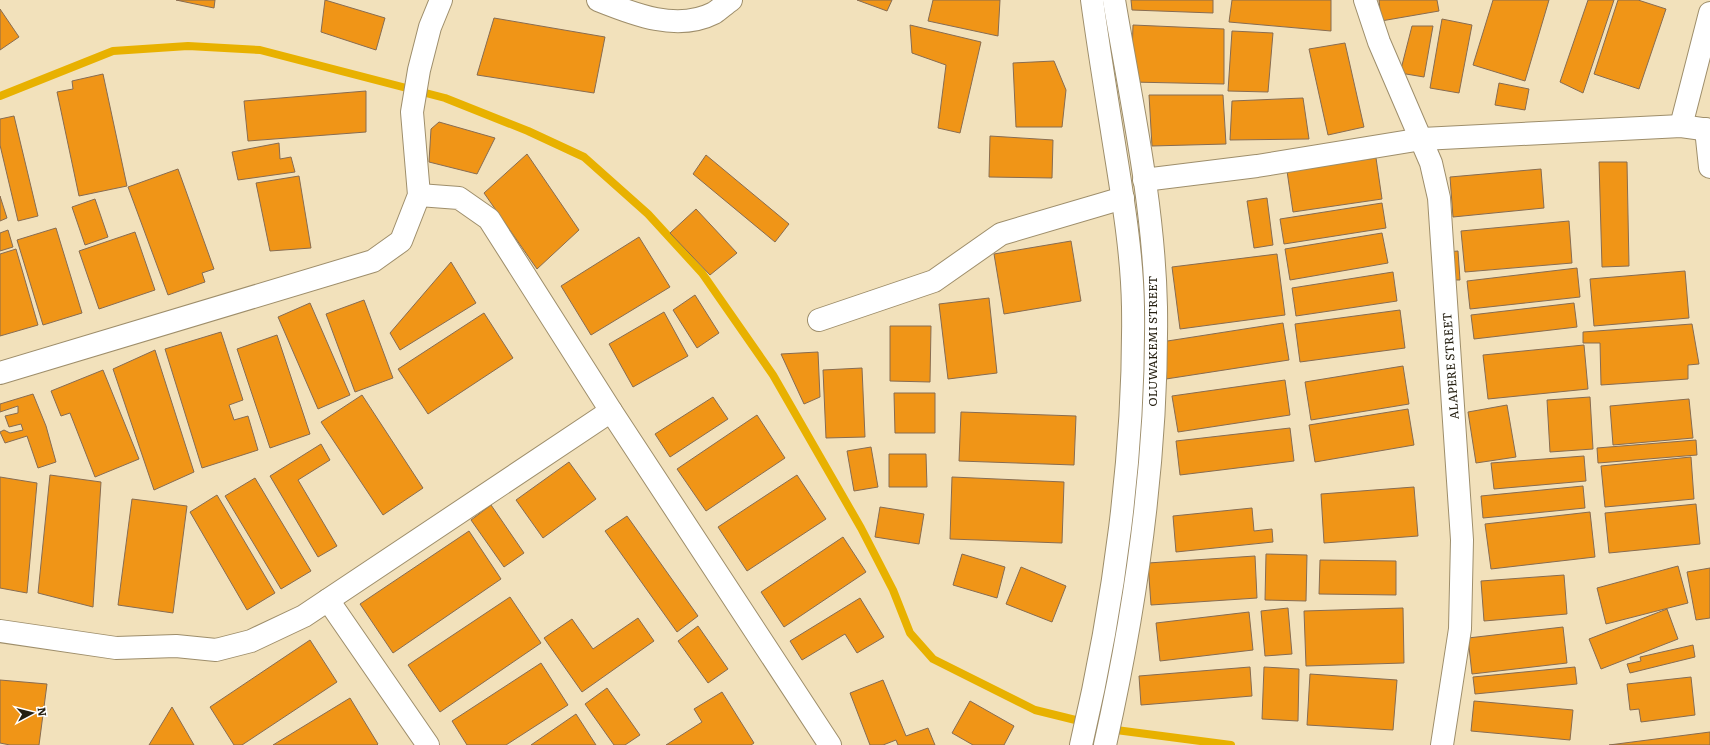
<svg xmlns="http://www.w3.org/2000/svg" width="1710" height="745" viewBox="0 0 1710 745" font-family="Literata,serif">
<rect width="100%" height="100%" fill="#f2e1bb"/>
<g fill="none" stroke-linecap="round" stroke-linejoin="round">
<polyline stroke="#e8b100" stroke-width="8" points="0,96 113,51 188,46 260,50 445,98 528,131 584,157 648,214 702,273 773,375 861,528 893,590 910,633 933,659 1035,710 1116,730 1231,745"/>
</g>
<g fill="#f09517" stroke="#886c51">
<polygon points="176,0 215,0 214,8"/>
<polygon points="325,0 385,18 376,50 321,32"/>
<polygon points="857,0 892,0 887,11"/>
<polygon points="933,0 1000,0 998,36 928,21"/>
<polygon points="1131,0 1213,0 1213,13 1132,10"/>
<polygon points="1232,0 1331,0 1331,31 1229,22"/>
<polygon points="1379,0 1437,0 1439,11 1381,21"/>
<polygon points="1493,0 1549,0 1525,81 1473,65"/>
<polygon points="1588,0 1614,0 1583,93 1560,82"/>
<polygon points="1618,0 1638,0 1666,9 1639,89 1594,74"/>
<polygon points="0,9 19,37 0,50"/>
<polygon points="494,18 605,37 594,93 477,75"/>
<polygon points="1442,19 1472,25 1459,93 1430,88"/>
<polygon points="910,25 981,42 960,133 938,128 946,65 912,53"/>
<polygon points="1133,25 1224,29 1224,84 1131,82"/>
<polygon points="1412,26 1433,26 1424,77 1400,73"/>
<polygon points="1232,31 1273,33 1268,92 1228,91"/>
<polygon points="1345,43 1364,127 1328,135 1309,49"/>
<polygon points="1054,61 1066,90 1062,127 1016,127 1013,63"/>
<polygon points="103,74 127,186 79,196 57,92 73,89 72,81"/>
<polygon points="1499,83 1529,89 1525,110 1495,105"/>
<polygon points="366,91 366,132 248,141 244,101"/>
<polygon points="1149,95 1223,95 1226,144 1152,146"/>
<polygon points="1303,98 1309,139 1230,140 1232,101"/>
<polygon points="14,116 38,216 18,221 0,145 0,119"/>
<polygon points="439,122 495,138 477,174 429,162 431,129"/>
<polygon points="990,136 1053,140 1052,178 989,177"/>
<polygon points="279,143 280,159 291,157 295,172 238,180 232,152"/>
<polygon points="527,154 579,230 537,269 484,193"/>
<polygon points="706,155 789,224 775,242 693,174"/>
<polygon points="1376,158 1382,199 1293,212 1287,171"/>
<polygon points="1599,162 1627,162 1629,266 1602,267"/>
<polygon points="178,169 214,269 202,273 205,282 168,295 128,187"/>
<polygon points="1541,169 1544,208 1453,217 1450,177"/>
<polygon points="299,176 311,248 270,251 256,183"/>
<polygon points="0,196 7,218 0,221"/>
<polygon points="1267,198 1273,245 1254,248 1247,201"/>
<polygon points="95,199 108,237 85,245 72,207"/>
<polygon points="1382,203 1386,228 1284,244 1280,219"/>
<polygon points="696,209 737,253 710,275 670,233"/>
<polygon points="1569,221 1572,263 1465,272 1461,231"/>
<polygon points="56,228 82,313 43,325 17,240"/>
<polygon points="8,230 13,247 0,251 0,233"/>
<polygon points="135,232 155,290 99,309 79,251"/>
<polygon points="1382,233 1388,263 1290,280 1285,249"/>
<polygon points="639,237 670,287 591,335 561,286"/>
<polygon points="1071,241 1081,301 1004,314 994,254"/>
<polygon points="16,249 38,325 0,336 0,254"/>
<polygon points="1458,251 1460,280 1448,280 1446,252"/>
<polygon points="1277,254 1285,315 1180,329 1172,267"/>
<polygon points="451,262 476,303 400,350 390,333"/>
<polygon points="1577,268 1580,297 1470,309 1467,281"/>
<polygon points="1685,271 1689,318 1594,326 1590,279"/>
<polygon points="1393,272 1397,301 1296,316 1292,288"/>
<polygon points="695,295 719,333 697,348 673,310"/>
<polygon points="989,298 997,373 948,379 939,304"/>
<polygon points="364,300 393,378 355,392 326,314"/>
<polygon points="310,303 350,395 318,409 278,317"/>
<polygon points="1574,303 1577,327 1474,339 1471,315"/>
<polygon points="1400,310 1405,348 1300,362 1295,324"/>
<polygon points="664,312 688,356 633,387 609,344"/>
<polygon points="484,313 513,358 428,414 398,369"/>
<polygon points="1283,323 1289,360 1166,379 1161,342"/>
<polygon points="1692,324 1699,364 1688,365 1688,379 1601,385 1600,343 1583,343 1583,332"/>
<polygon points="890,326 931,326 930,382 890,381"/>
<polygon points="221,332 243,400 229,405 234,420 248,416 258,450 202,468 165,349"/>
<polygon points="277,335 310,434 270,448 237,349"/>
<polygon points="1584,345 1588,389 1488,399 1483,355"/>
<polygon points="155,350 194,472 154,490 113,369"/>
<polygon points="818,352 820,397 804,404 781,354"/>
<polygon points="1403,366 1409,404 1311,420 1305,382"/>
<polygon points="862,368 865,437 826,438 823,370"/>
<polygon points="103,370 139,459 95,477 70,413 61,416 51,391"/>
<polygon points="1285,380 1290,415 1178,432 1172,396"/>
<polygon points="894,393 935,393 935,433 895,433"/>
<polygon points="33,394 46,426 56,462 38,468 27,436 5,443 0,432 4,430 10,433 23,430 21,424 9,427 5,416 18,413 18,406 0,412 0,404"/>
<polygon points="362,395 423,488 383,515 321,422"/>
<polygon points="713,397 728,419 670,457 655,434"/>
<polygon points="1590,397 1593,449 1550,452 1547,400"/>
<polygon points="1689,399 1693,438 1613,445 1610,406"/>
<polygon points="1507,405 1516,457 1476,463 1468,412"/>
<polygon points="1408,409 1414,445 1315,462 1309,425"/>
<polygon points="961,412 1076,416 1074,465 959,461"/>
<polygon points="757,415 785,458 706,511 677,469"/>
<polygon points="1290,428 1294,461 1180,475 1176,441"/>
<polygon points="1696,440 1697,455 1598,463 1597,448"/>
<polygon points="321,444 330,460 298,480 337,546 318,557 270,476"/>
<polygon points="871,447 878,487 854,491 847,451"/>
<polygon points="889,454 926,454 927,487 889,487"/>
<polygon points="1584,456 1586,481 1494,489 1491,463"/>
<polygon points="1691,457 1694,499 1605,507 1601,466"/>
<polygon points="569,462 596,499 543,538 516,500"/>
<polygon points="50,475 101,482 93,607 38,593"/>
<polygon points="797,475 826,519 747,571 718,527"/>
<polygon points="0,477 37,483 27,593 0,588"/>
<polygon points="952,477 1064,482 1062,543 950,539"/>
<polygon points="255,478 311,571 281,589 225,496"/>
<polygon points="1583,486 1585,508 1483,518 1481,496"/>
<polygon points="1414,487 1418,536 1324,543 1321,494"/>
<polygon points="217,495 275,593 247,610 190,512"/>
<polygon points="132,499 187,506 173,613 118,605"/>
<polygon points="1696,504 1700,544 1609,553 1605,513"/>
<polygon points="491,505 524,553 504,567 471,520"/>
<polygon points="880,507 924,514 919,544 875,537"/>
<polygon points="1252,508 1254,531 1272,529 1273,542 1176,552 1173,516"/>
<polygon points="1590,512 1595,557 1491,569 1485,524"/>
<polygon points="627,516 698,616 677,632 605,531"/>
<polygon points="469,531 501,579 393,653 360,604"/>
<polygon points="843,537 866,572 784,627 761,592"/>
<polygon points="962,554 1005,567 997,598 953,585"/>
<polygon points="1266,554 1307,555 1306,601 1265,600"/>
<polygon points="1255,556 1257,598 1151,605 1148,563"/>
<polygon points="1320,560 1396,561 1396,595 1319,594"/>
<polygon points="1678,566 1688,603 1606,624 1597,588"/>
<polygon points="1021,567 1066,586 1052,622 1006,604"/>
<polygon points="1710,568 1710,618 1696,620 1687,572"/>
<polygon points="1564,575 1567,614 1484,621 1481,581"/>
<polygon points="510,597 541,643 440,712 408,665"/>
<polygon points="860,598 884,637 857,653 845,634 802,660 790,641"/>
<polygon points="1288,608 1292,654 1265,656 1261,611"/>
<polygon points="1403,608 1404,663 1306,666 1304,611"/>
<polygon points="1667,609 1678,639 1601,669 1589,639"/>
<polygon points="1249,612 1253,650 1160,661 1156,623"/>
<polygon points="638,618 654,641 582,692 544,638 572,619 593,649"/>
<polygon points="698,626 728,669 708,683 678,641"/>
<polygon points="1563,627 1567,663 1472,674 1468,638"/>
<polygon points="310,640 337,682 242,745 234,745 210,707"/>
<polygon points="1693,645 1695,657 1630,673 1627,664 1641,661 1640,657"/>
<polygon points="541,663 568,705 506,745 467,745 452,721"/>
<polygon points="1250,667 1252,696 1141,705 1139,676"/>
<polygon points="1264,667 1299,669 1298,721 1262,719"/>
<polygon points="1575,667 1577,684 1475,694 1473,677"/>
<polygon points="1310,674 1397,680 1393,730 1307,725"/>
<polygon points="1691,677 1695,715 1641,722 1639,709 1630,710 1627,684"/>
<polygon points="0,680 47,684 39,745 10,745 0,743"/>
<polygon points="883,680 906,736 928,728 935,745 898,745 896,740 883,745 870,745 850,693"/>
<polygon points="607,688 640,735 625,745 614,745 585,704"/>
<polygon points="722,692 754,743 751,745 666,745 702,722 694,709"/>
<polygon points="350,698 378,744 377,745 273,745"/>
<polygon points="970,701 1014,726 1004,745 973,745 952,733"/>
<polygon points="1474,701 1573,710 1570,740 1471,731"/>
<polygon points="172,707 194,745 149,745"/>
<polygon points="576,714 596,745 531,745"/>
<polygon points="1710,732 1710,745 1609,745"/>
</g>
<g fill="none" stroke-linecap="round" stroke-linejoin="round">
<g stroke="#9e8e6b" stroke-width="24">
<g id="minor">
<path d="M598,0C633,14 677,32 714,13C720,9 725,4 731,0"/>
<polyline points="1365,0 1379,42 1431,163 1439,198 1462,540 1460,629 1442,745"/>
<polyline points="1681,126 1710,13"/>
<polyline points="1706,129 1710,167"/>
<polyline points="1144,180 1257,166 1422,139 1681,126 1710,130"/>
<polyline points="419,195 459,198 489,219 611,411 830,745"/>
<polyline points="819,320 934,281 1001,234 1123,198"/>
<polyline points="0,373 373,261 401,241 419,195 412,112 419,70 430,27 441,0"/>
<polyline points="328,600 428,745"/>
<polyline points="0,631 116,648 176,646 216,650 251,641 304,616 611,411"/>
</g>
</g>
<g stroke="#9e8e6b" stroke-width="24">
<g id="tertiary">
<path d="M1081,745C1114,605 1135,451 1133,307C1132,248 1121,189 1112,131C1105,87 1098,44 1092,0"/>
<path d="M1105,745C1137,602 1158,454 1156,307C1154,204 1131,101 1114,0"/>
</g>
</g>
<use href="#minor" stroke="#fff" stroke-width="22"/>
<use href="#tertiary" stroke="#fff" stroke-width="22"/>
</g>
<g text-anchor="middle" stroke-width="3.5" stroke-linejoin="round" paint-order="stroke">
<g font-size="12" fill="#262012" stroke="#fff">
<text transform="translate(1153 341) rotate(-90)" y="4">OLUWAKEMI STREET</text>
<text transform="translate(1451 366) rotate(-94)" y="4">ALAPERE STREET</text>
</g>
</g>
<g transform="translate(32 713) rotate(83)" stroke="#ffffff" stroke-width="3" paint-order="stroke">
<path d="M0-3L7 15L0 10L-7 15Z" fill="#262012"/>
<text y="-6" font-size="11" font-weight="bold" text-anchor="middle" fill="#262012">N</text>
</g>
</svg>
